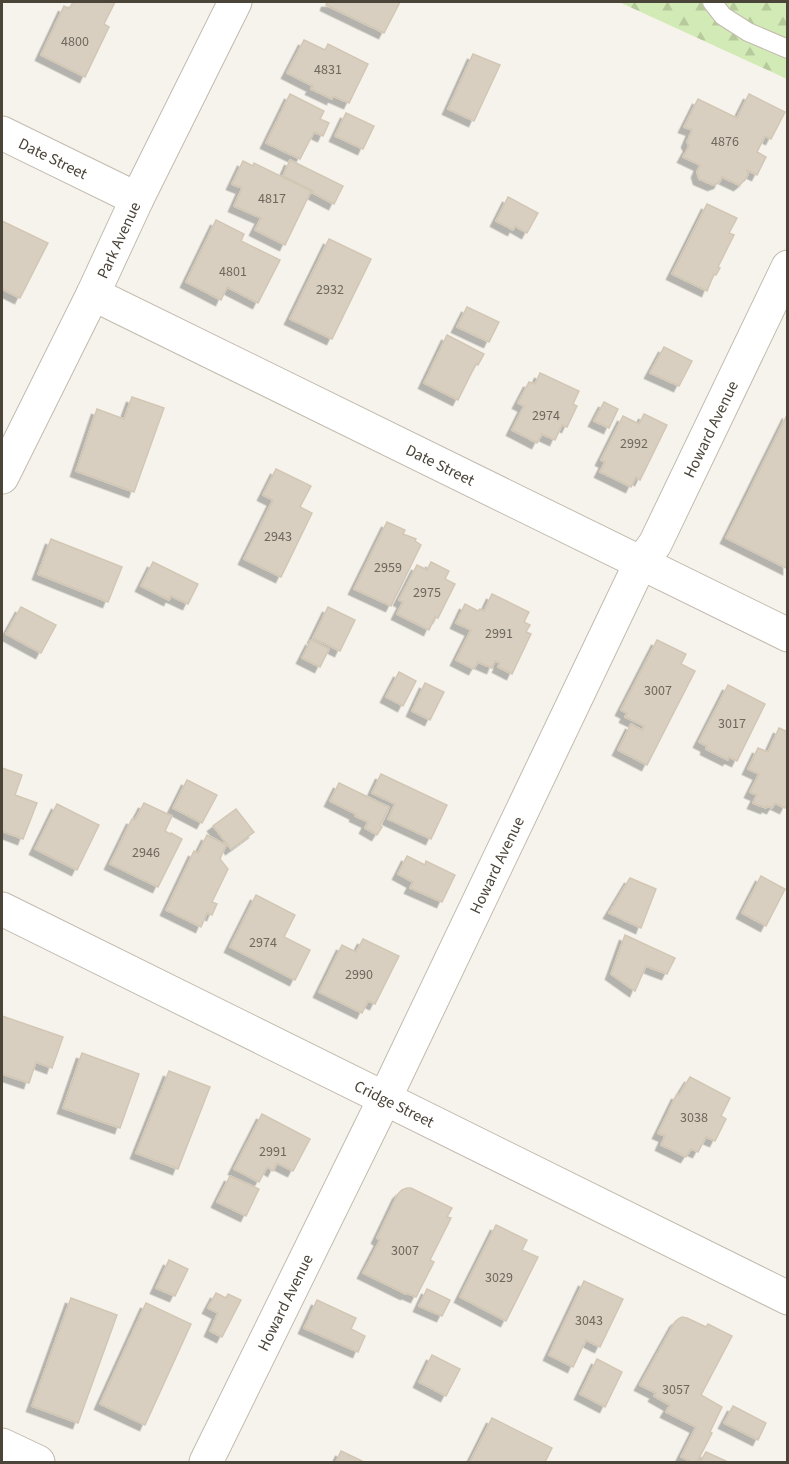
<svg xmlns="http://www.w3.org/2000/svg" width="789" height="1464" viewBox="0 0 789 1464" font-family="'Source Sans 3',sans-serif">
<defs>
<pattern id="forest-firs" width="22" height="20" patternUnits="userSpaceOnUse" patternTransform="scale(1.5)"><rect width="22" height="20" fill="#d2eab5"/><path d="M5 1l3.5 6h-7zM16 11l3.5 6h-7z" fill="#b6ca9c"/></pattern>
<filter id="shadow"><feDropShadow dx="-5.5" dy="5.5" stdDeviation="0" flood-color="#0004"/></filter>
</defs>
<rect width="100%" height="100%" fill="#f6f3ec"/>
<polygon fill="url(#forest-firs)" points="619,2 787,2 787,79"/>
<g fill="#d8cfc1" stroke="#d3c7b4" stroke-width="1.5" filter="url(#shadow)">
<polygon points="73,2 115,2 104,24 109,27 85,77 41,55 64,6 69,9"/>
<polygon points="327,2 400,2 384,33 326,5"/>
<polygon points="304,40 325,50 328,44 368,64 349,103 333,96 332,99 311,89 313,86 287,73"/>
<polygon points="473,54 500,65 474,121 448,109"/>
<polygon points="290,94 324,111 320,119 329,123 323,136 314,132 300,159 266,143"/>
<polygon points="749,94 785,112 771,139 765,136 757,152 766,157 757,175 747,170 748,174 745,180 739,185 722,177 719,183 713,185 699,179 697,172 700,165 683,157 689,146 687,142 692,130 684,127 698,99 737,118"/>
<polygon points="346,113 374,126 363,149 335,136"/>
<polygon points="290,160 343,186 334,204 311,192 313,191 283,176"/>
<polygon points="243,161 253,166 254,163 311,191 285,245 255,230 261,218 234,206 242,188 232,184"/>
<polygon points="508,197 538,213 527,233 515,226 513,230 496,221"/>
<polygon points="707,204 737,218 729,233 734,235 718,267 720,268 716,275 714,274 707,291 672,274"/>
<polygon points="216,220 244,234 241,241 280,260 258,303 227,287 221,300 186,282"/>
<polygon points="2,221 48,243 20,298 2,289"/>
<polygon points="329,239 371,259 332,339 290,319"/>
<polygon points="467,307 499,322 489,342 457,327"/>
<polygon points="447,335 484,354 478,365 476,364 458,400 424,383"/>
<polygon points="664,347 692,361 679,386 650,373"/>
<polygon points="540,373 579,391 573,404 577,406 567,427 562,425 555,440 542,434 537,443 512,430 524,406 518,403 529,382 535,384"/>
<polygon points="132,397 164,408 134,492 76,471 97,409 124,419"/>
<polygon points="604,402 618,409 609,428 594,421"/>
<polygon points="788,413 788,569 726,538"/>
<polygon points="644,414 667,425 640,480 636,477 631,487 600,472 605,462 601,460 623,416 639,424"/>
<polygon points="276,469 311,486 300,507 312,513 281,577 244,559 273,500 263,495"/>
<polygon points="387,522 405,530 403,534 416,539 415,541 421,545 391,606 354,589"/>
<polygon points="51,539 122,567 108,602 38,574"/>
<polygon points="153,562 198,584 188,604 171,596 169,600 141,586"/>
<polygon points="431,562 449,571 445,579 455,584 438,618 435,617 429,630 397,614 403,602 399,600 417,565 427,570"/>
<polygon points="492,594 529,612 524,622 530,625 526,632 531,634 512,674 498,667 500,663 495,661 492,668 478,662 474,669 456,660 471,630 456,623 465,604 478,611 480,609 484,611"/>
<polygon points="21,607 56,625 41,653 6,634"/>
<polygon points="328,607 355,620 340,651 313,638"/>
<polygon points="311,640 329,649 320,667 302,658"/>
<polygon points="657,640 686,654 681,664 695,671 647,765 618,750 631,724 642,730 644,726 625,717 627,713 621,710"/>
<polygon points="399,672 416,681 403,706 386,697"/>
<polygon points="425,683 444,692 430,720 412,711"/>
<polygon points="728,685 765,704 737,761 729,757 728,760 706,749 707,746 699,742"/>
<polygon points="779,728 788,732 788,802 785,808 775,803 772,808 767,806 766,808 753,803 757,795 750,792 759,774 748,769 758,748 768,752"/>
<polygon points="2,768 22,775 15,795 37,803 23,839 2,831"/>
<polygon points="381,774 447,805 431,839 388,819 395,804 372,793"/>
<polygon points="187,780 217,795 202,823 173,808"/>
<polygon points="339,783 389,807 380,826 382,827 377,835 365,828 368,822 355,816 356,814 330,801"/>
<polygon points="144,803 172,816 165,831 170,834 171,833 182,839 158,887 110,864 132,819 135,820"/>
<polygon points="57,804 99,825 77,870 35,849"/>
<polygon points="236,809 254,832 231,849 213,826"/>
<polygon points="207,835 226,845 220,859 228,869 212,902 217,904 212,915 207,913 201,927 166,910 194,851 198,853"/>
<polygon points="407,856 425,865 426,861 455,875 442,902 410,888 413,882 398,874"/>
<polygon points="761,876 785,889 766,926 742,913"/>
<polygon points="630,878 656,889 641,928 609,913"/>
<polygon points="256,895 295,915 284,937 310,950 295,980 230,947"/>
<polygon points="625,935 675,958 667,974 646,966 635,991 611,974"/>
<polygon points="363,939 399,956 375,1004 368,1001 362,1013 319,992 342,945 356,952"/>
<polygon points="2,1016 63,1037 52,1068 36,1062 29,1083 2,1074"/>
<polygon points="82,1053 139,1074 120,1128 63,1108"/>
<polygon points="169,1071 210,1087 178,1169 136,1153"/>
<polygon points="690,1077 730,1098 721,1116 726,1119 715,1141 706,1137 698,1152 691,1149 686,1157 661,1145 665,1136 658,1133 677,1094 679,1095"/>
<polygon points="262,1114 310,1139 293,1171 277,1163 273,1171 267,1167 259,1182 234,1169"/>
<polygon points="230,1176 259,1189 246,1216 217,1202"/>
<polygon points="407,1188 411,1188 452,1208 447,1217 451,1218 430,1260 434,1262 416,1297 407,1293 406,1294 363,1273 380,1240 377,1238 398,1194 402,1190"/>
<polygon points="496,1225 527,1240 522,1250 538,1257 506,1321 460,1297"/>
<polygon points="169,1260 188,1269 175,1296 156,1288"/>
<polygon points="584,1281 623,1299 600,1347 586,1340 573,1367 549,1355"/>
<polygon points="427,1289 450,1300 442,1316 419,1306"/>
<polygon points="216,1293 226,1298 228,1294 241,1300 222,1337 210,1331 218,1313 208,1308"/>
<polygon points="71,1298 117,1315 78,1423 32,1406"/>
<polygon points="317,1300 356,1318 351,1329 365,1336 358,1352 304,1328"/>
<polygon points="146,1303 191,1324 145,1425 100,1404"/>
<polygon points="682,1317 687,1318 706,1327 708,1324 732,1336 701,1395 722,1407 710,1432 712,1433 697,1462 692,1462 681,1457 696,1427 666,1412 670,1405 654,1396 656,1393 640,1385 675,1322 678,1319"/>
<polygon points="432,1355 460,1369 446,1396 419,1382"/>
<polygon points="597,1359 622,1372 605,1407 580,1394"/>
<polygon points="733,1406 766,1423 758,1440 724,1423"/>
<polygon points="492,1418 552,1448 545,1462 470,1462"/>
<polygon points="341,1451 364,1462 336,1462"/>
<polygon points="706,1452 728,1462 700,1462"/>
</g>
<g fill="none" stroke-linecap="round" stroke-linejoin="round">
<g stroke="#c2bbae" stroke-width="20">
<polyline id="service" points="712,2 723,16 748,32 788,49"/>
</g>
<g stroke="#c2bbae" stroke-width="35">
<g id="minor">
<path id="s1" d="M2,133L137,199"/>
<path id="s2" d="M93,294L788,635"/>
<path id="s3" d="M2,477L93,294L137,199L235,2"/>
<polyline points="2,1445 38,1462"/>
<path id="s4" d="M206,1462L385,1098L640,564L655,544L788,267"/>
</g>
</g>
<g stroke="#c2bbae" stroke-width="35">
<g id="tertiary">
<path id="s5" d="M2,909L788,1298"/>
</g>
</g>
<use href="#service" stroke="#fff" stroke-width="18"/>
<use href="#minor" stroke="#fff" stroke-width="33"/>
<use href="#tertiary" stroke="#fff" stroke-width="33"/>
</g>
<g text-anchor="middle" stroke-width="4.5" stroke-linejoin="round" paint-order="stroke">
<g font-size="14" fill="#6e675b">
<text x="75" y="46">4800</text>
<text x="328" y="74">4831</text>
<text x="725" y="146">4876</text>
<text x="272" y="203">4817</text>
<text x="233" y="276">4801</text>
<text x="330" y="294">2932</text>
<text x="546" y="420">2974</text>
<text x="634" y="448">2992</text>
<text x="278" y="541">2943</text>
<text x="388" y="572">2959</text>
<text x="427" y="597">2975</text>
<text x="499" y="638">2991</text>
<text x="658" y="695">3007</text>
<text x="732" y="728">3017</text>
<text x="146" y="857">2946</text>
<text x="263" y="947">2974</text>
<text x="359" y="979">2990</text>
<text x="694" y="1122">3038</text>
<text x="273" y="1156">2991</text>
<text x="405" y="1255">3007</text>
<text x="499" y="1282">3029</text>
<text x="589" y="1325">3043</text>
<text x="676" y="1394">3057</text>
</g>
<g font-size="16" fill="#4b4439" stroke="#fff">
<text dy="6" stroke="none"><textPath href="#s1" startOffset="57">Date Street</textPath></text>
<text dy="6" stroke="none"><textPath href="#s3" startOffset="264">Park Avenue</textPath></text>
<text dy="6" stroke="none"><textPath href="#s4" startOffset="1150">Howard Avenue</textPath></text>
<text dy="6" stroke="none"><textPath href="#s2" startOffset="387">Date Street</textPath></text>
<text dy="6" stroke="none"><textPath href="#s4" startOffset="664">Howard Avenue</textPath></text>
<text dy="6" stroke="none"><textPath href="#s5" startOffset="438">Cridge Street</textPath></text>
<text dy="6" stroke="none"><textPath href="#s4" startOffset="178">Howard Avenue</textPath></text>
</g>
</g>
<rect width="789" height="1464" fill="none" stroke="#4b4439" stroke-width="6"/>
</svg>
